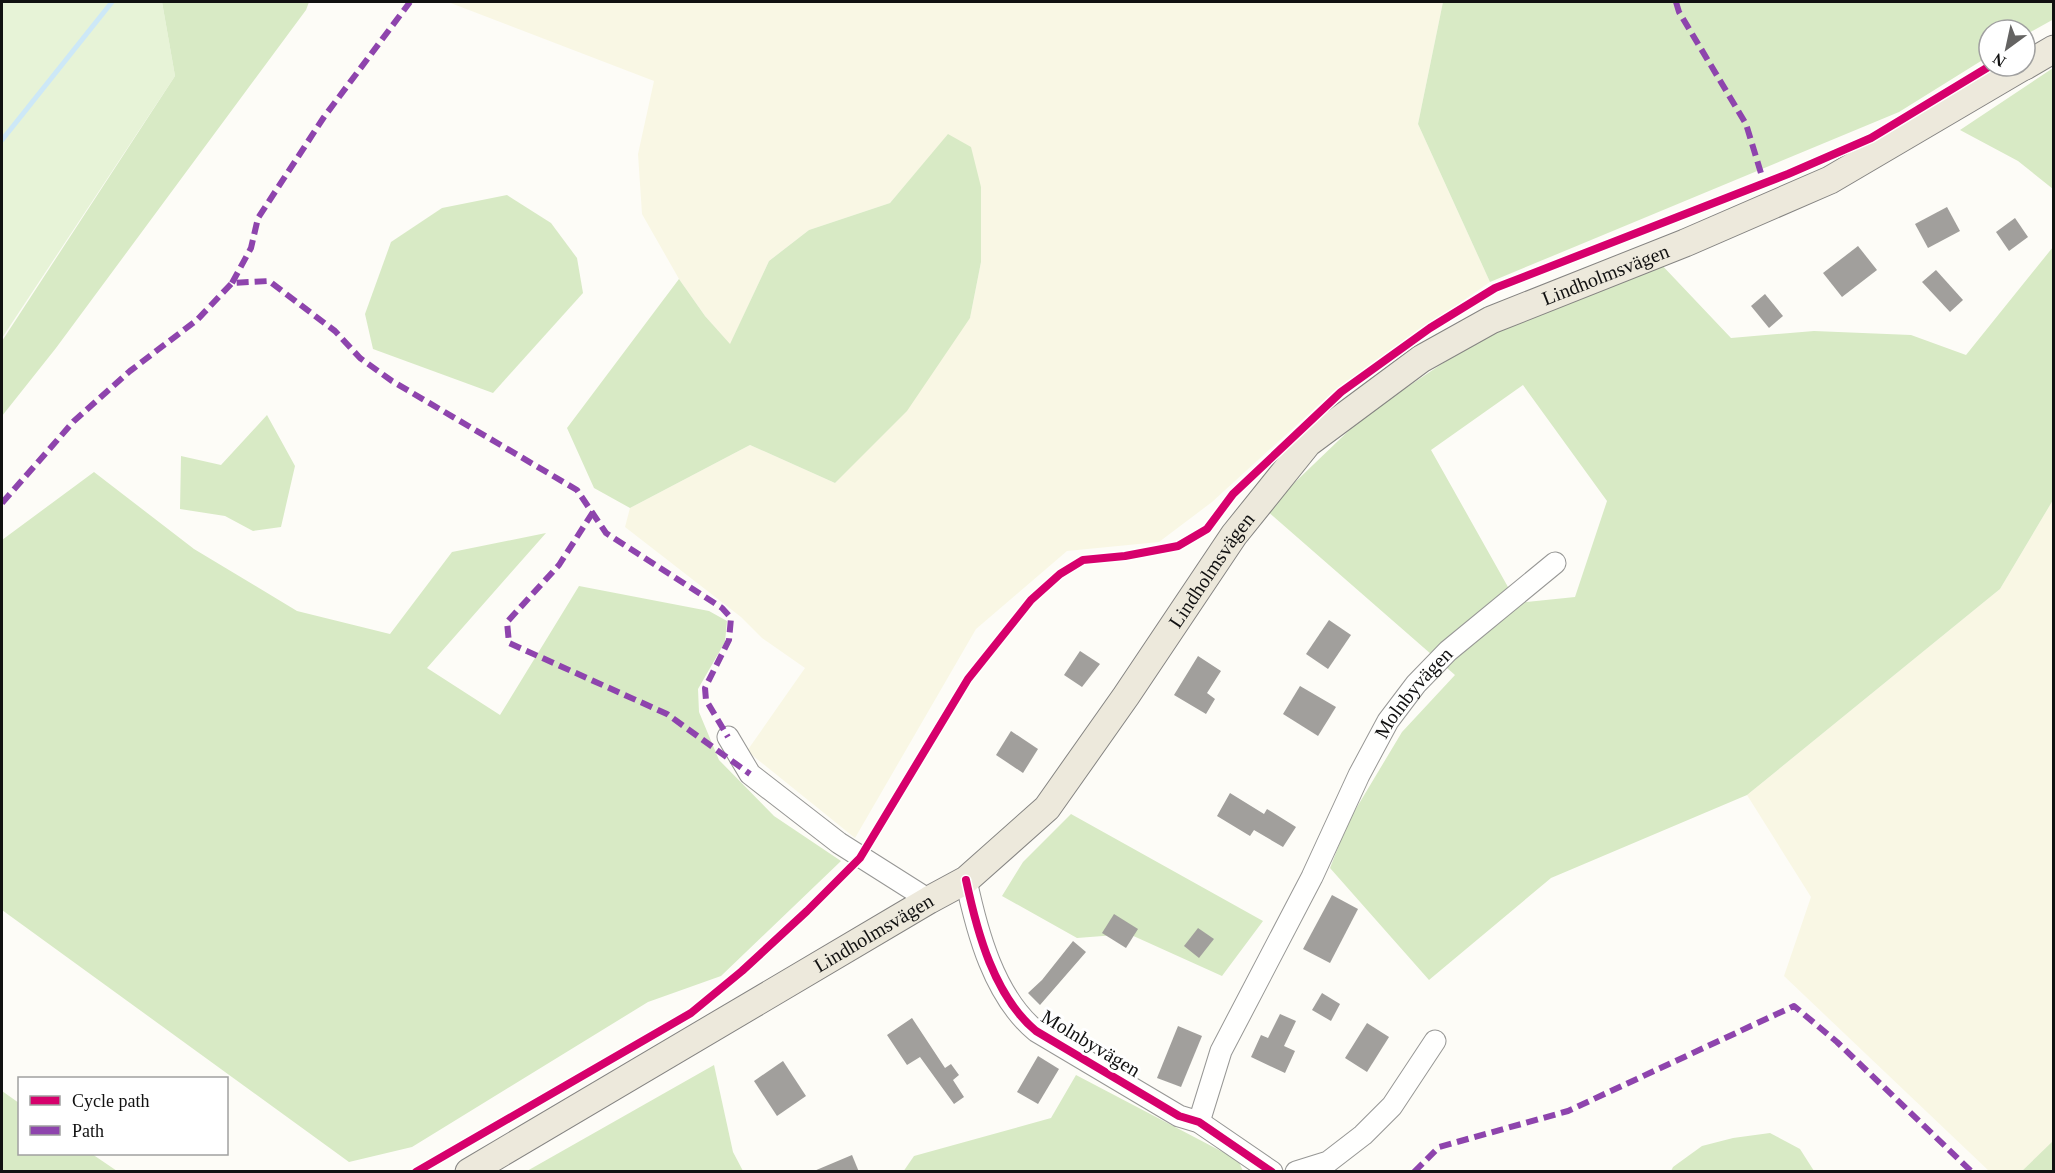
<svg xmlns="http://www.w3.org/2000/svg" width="2055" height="1173" viewBox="0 0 2055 1173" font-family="'Times New Roman',serif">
<rect width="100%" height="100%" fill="#fdfcf7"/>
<g fill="#f9f7e4">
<polygon points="448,2 1443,2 1418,124 1490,282 1335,390 1212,502 1159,542 1067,551 976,629 855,838 747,751 805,668 762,638 741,617 625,527 630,508 750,445 835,483 970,318 981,262 981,187 948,135 890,203 809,230 769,261 730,345 705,316 679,279 642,214 638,154 654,81"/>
<polygon points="2053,500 2054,1141 2022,1171 1989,1171 1784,976 1811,897 1747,795 2000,589"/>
</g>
<polygon fill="#e7f3d7" points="2,2 162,2 175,76 2,338"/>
<g fill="#d8eac5" fill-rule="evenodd">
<polygon points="162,2 309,2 306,10 56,348 2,416 2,341 175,76"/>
<polygon points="1443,2 2053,2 2054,19 2025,35 2025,30 1989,30 1989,56 1899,112 1490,282 1418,124"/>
<polygon points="2053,68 2053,189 2018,161 1960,130"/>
<polygon points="948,134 971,147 981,187 981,262 970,318 907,411 835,483 750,445 630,508 594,488 567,428 679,279 705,316 730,344 769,261 809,230 890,203"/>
<polygon points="507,195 551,223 577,258 583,293 493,393 373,349 365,314 391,242 442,208"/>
<path d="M2053,247V500L2000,589L1747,795L1551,878L1429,980L1330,868L1348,822L1402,732L1455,675L1266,510L1364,416L1491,331L1658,261L1731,338L1814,331L1911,335L1966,355ZM1523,385L1607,501L1575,597L1517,603L1431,450Z"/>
<polygon points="267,415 295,466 281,527 253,531 225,516 180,509 181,456 221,465"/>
<polygon points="94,472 194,549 297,611 390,634 452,552 546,533 427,668 500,715 579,586 709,611 727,621 725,642 698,689 699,712 719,760 774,816 841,861 721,976 648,1002 412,1147 349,1162 2,910 2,540"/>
<polygon points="1071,814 1263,921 1222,976 1129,934 1077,938 1002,896 1023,862"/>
<polygon points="714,1065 733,1152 743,1171 527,1171"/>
<polygon points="1076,1075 1238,1160 1243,1171 903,1172 914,1156 1051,1118"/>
<polygon points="2,1091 19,1103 20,1154 92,1154 117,1171 2,1171"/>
<polygon points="1770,1133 1800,1149 1814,1171 1671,1171 1673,1167 1702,1146 1733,1138"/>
<polygon points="2053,1141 2053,1171 2022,1171"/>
</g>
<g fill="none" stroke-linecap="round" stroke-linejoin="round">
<polyline stroke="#cde8f7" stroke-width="5" points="2,140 112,2"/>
</g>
<g fill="#a19f9c">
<polygon points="1947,207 1960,231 1928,248 1915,224"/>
<polygon points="2015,218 2028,237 2009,251 1996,232"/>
<polygon points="1858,246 1877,270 1842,297 1823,273"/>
<polygon points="1936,270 1963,300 1950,312 1922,282"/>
<polygon points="1765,294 1783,316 1769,328 1751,306"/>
<polygon points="1329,620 1351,635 1328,669 1306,654"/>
<polygon points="1080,651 1100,664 1082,687 1064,675"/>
<polygon points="1198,656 1221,671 1207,693 1215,699 1206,714 1174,695"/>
<polygon points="1300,686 1336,707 1318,736 1283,714"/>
<polygon points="1011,731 1038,749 1023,773 996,755"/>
<polygon points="1230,793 1264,814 1267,809 1296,827 1283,847 1254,830 1250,836 1217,816"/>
<polygon points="1332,895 1358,909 1330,963 1303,949"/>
<polygon points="1114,914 1138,929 1126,948 1102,933"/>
<polygon points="1198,928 1214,939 1199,958 1184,946"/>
<polygon points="1073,941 1086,952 1040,1005 1028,993 1042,980"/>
<polygon points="1322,993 1340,1004 1331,1021 1312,1010"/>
<polygon points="1280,1014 1296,1021 1284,1046 1295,1051 1285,1073 1251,1057 1261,1035 1268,1038"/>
<polygon points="912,1018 945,1068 951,1064 959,1075 953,1080 964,1097 954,1104 920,1057 907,1065 887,1035"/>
<polygon points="1367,1023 1389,1037 1367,1072 1345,1058"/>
<polygon points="1178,1026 1202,1036 1181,1087 1157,1078"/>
<polygon points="1038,1056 1059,1069 1038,1104 1017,1092"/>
<polygon points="783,1061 806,1096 777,1116 754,1081"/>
<polygon points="852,1155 859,1172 814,1172 814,1171"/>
</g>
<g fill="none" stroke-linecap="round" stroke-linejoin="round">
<g stroke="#979795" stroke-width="23">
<g id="minor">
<polyline points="728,737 750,774 839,843 929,900"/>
<path d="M966,880C977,932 994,996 1036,1031L1179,1116L1199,1122L1272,1172"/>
<path id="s1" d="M1199,1122L1221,1051L1312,877L1359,775L1388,721L1416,684L1448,651L1555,563"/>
<polyline points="1296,1172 1328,1162 1363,1135 1392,1106 1435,1041"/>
</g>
</g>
<g stroke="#858482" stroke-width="29">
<g id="major">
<polyline points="2025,66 2054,49"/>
<path id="s2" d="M469,1172L929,900L966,880L1047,808L1126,696L1234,535L1308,443L1421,359L1491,320L1685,243L1830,180L2024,66"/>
</g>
</g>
<use href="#minor" stroke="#fffffe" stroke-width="21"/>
<use href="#major" stroke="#ede9dc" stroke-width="27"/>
<g stroke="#8e44ad" stroke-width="6" stroke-dasharray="12 6" stroke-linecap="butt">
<polyline points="1676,2 1679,12 1746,124 1764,183"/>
<polyline points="232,283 251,248 258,218 324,117 410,2"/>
<polyline points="2,503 74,421 130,371 197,320 232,283 269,281 335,331 360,358 392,381 577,490 606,533 722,608 731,618 729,640 705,688 706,700 728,737"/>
<polyline points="593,512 559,565 507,622 509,643 667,714 750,774"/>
<polyline points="1414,1172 1439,1147 1568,1111 1794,1006 1837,1042 1972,1172"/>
</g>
<g stroke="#fff" stroke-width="11">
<g id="cycleway">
<path d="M966,880C977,932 994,996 1036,1031L1179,1116L1199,1122L1272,1172"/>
<polyline points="416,1172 691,1013 742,971 807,911 860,858 968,679 1031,600 1060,574 1083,560 1125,556 1178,546 1207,529 1233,494 1341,392 1430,328 1495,288 1788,174 1871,138 1990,66"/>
</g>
</g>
<use href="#cycleway" stroke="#d6006c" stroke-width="8"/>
</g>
<g text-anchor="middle" stroke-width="6" stroke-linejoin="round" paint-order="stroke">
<g font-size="20" fill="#111" stroke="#fff">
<text dy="7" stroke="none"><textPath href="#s2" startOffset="1478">Lindholmsvägen</textPath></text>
<text dy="7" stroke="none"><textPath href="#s2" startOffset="974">Lindholmsvägen</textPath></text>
<text dy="7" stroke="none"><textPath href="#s1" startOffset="482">Molnbyvägen</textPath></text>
<text dy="7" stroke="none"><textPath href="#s2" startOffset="470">Lindholmsvägen</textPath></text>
<text transform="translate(1091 1043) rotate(31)" y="7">Molnbyvägen</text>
</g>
</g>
<rect width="2055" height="1173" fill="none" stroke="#111111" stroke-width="6"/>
<rect x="18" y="1077" width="210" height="78" fill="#ffffff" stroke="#a0a0a0" stroke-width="1.5"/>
<rect x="30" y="1096" width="30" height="9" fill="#d6006c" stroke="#a0a0a0" stroke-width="1.5"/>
<text x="72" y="1107" font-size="18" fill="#111111">Cycle path</text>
<rect x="30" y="1126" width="30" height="9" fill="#8e44ad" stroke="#a0a0a0" stroke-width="1.5"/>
<text x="72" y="1137" font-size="18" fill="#111111">Path</text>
<g transform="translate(2007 48) rotate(213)"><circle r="28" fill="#ffffff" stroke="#a0a0a0" stroke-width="1.5"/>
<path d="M0-4.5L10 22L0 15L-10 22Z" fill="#646362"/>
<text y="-9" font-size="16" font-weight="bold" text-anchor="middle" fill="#111111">N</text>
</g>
</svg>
